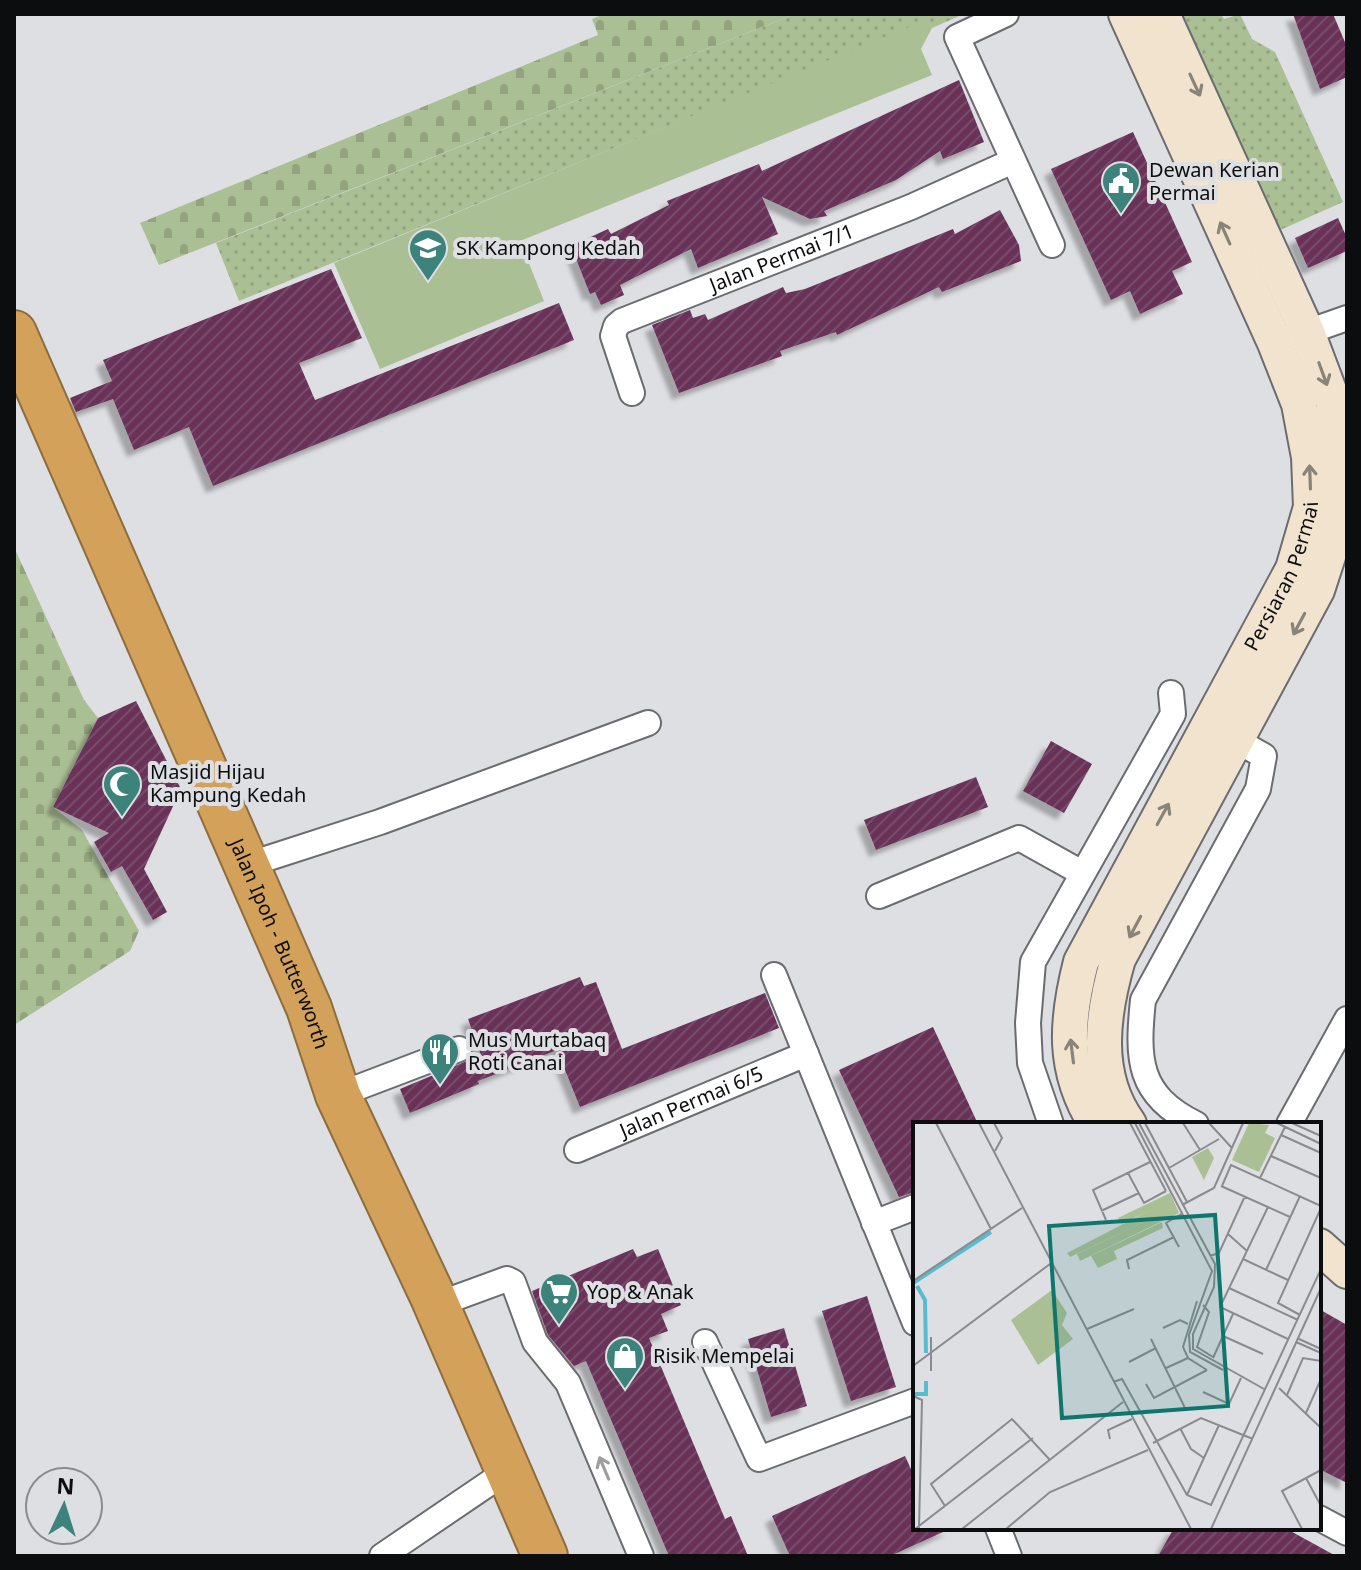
<svg xmlns="http://www.w3.org/2000/svg" width="1361" height="1570" viewBox="0 0 1361 1570" font-family="'Noto Sans',sans-serif">
<defs>
<pattern id="grass-dots" width="8" height="8" patternUnits="userSpaceOnUse" patternTransform="scale(2)"><rect width="8" height="8" fill="#abbf94"/><path d="M2 2h.1M6 6h.1" fill="none" stroke="#92a37e" stroke-width="1.8" stroke-linecap="round"/></pattern>
<pattern id="cemetery-stones" width="16" height="16" patternUnits="userSpaceOnUse" patternTransform="scale(2)"><rect width="16" height="16" fill="#abbf94"/><path d="M2 7V4a2 2 0 0 1 4 0v3zM10 15v-3a2 2 0 0 1 4 0v3z" fill="#92a37e"/></pattern>
<pattern id="building-hatch" width="6" height="6" patternUnits="userSpaceOnUse" patternTransform="scale(2)"><rect width="6" height="6" fill="#6a3158"/><path d="M-1 1l2-2M0 6l6-6M5 7l2-2" fill="none" stroke="#794c6b"/></pattern>
<filter id="shadow"><feDropShadow dx="-7" dy="7" stdDeviation="2" flood-color="#0004"/></filter>
</defs>
<rect width="100%" height="100%" fill="#dedfe3"/>
<g fill="url(#grass-dots)">
<polygon points="795,14 964,14 932,28 928,20 239,301 216,243"/>
<polygon points="1179,14 1221,14 1224,19 1240,14 1252,39 1275,52 1343,202 1278,231"/>
</g>
<g fill="url(#cemetery-stones)">
<polygon points="604,14 795,14 159,265 140,223 598,35 592,19"/>
<polygon points="14,547 84,700 98,718 53,807 82,830 139,931 130,951 14,1025"/>
</g>
<polygon fill="#abbf94" points="928,19 932,28 921,49 932,75 520,241 544,301 380,369 334,263"/>
<g fill="url(#building-hatch)" filter="url(#shadow)">
<polygon points="1293,14 1333,14 1347,47 1347,77 1320,89"/>
<polygon points="959,80 984,142 943,159 940,151 896,180 824,211 827,216 810,219 762,197 778,234 698,268 691,249 620,285 624,295 601,305 595,292 590,294 571,246 608,229 611,234 669,205 667,201 759,164 762,171"/>
<polygon points="1133,132 1192,262 1172,271 1183,294 1140,314 1130,291 1111,300 1051,169"/>
<polygon points="1000,210 1019,245 1021,261 942,292 939,287 837,335 836,332 780,351 782,356 679,393 652,325 690,310 693,318 705,314 708,320 783,287 786,293 805,289 953,229 955,234"/>
<polygon points="1338,218 1347,238 1347,251 1308,268 1295,238"/>
<polygon points="331,269 362,338 299,363 315,400 559,303 574,340 213,486 189,427 134,450 113,399 76,412 70,398 112,381 103,360"/>
<polygon points="136,701 181,789 144,869 167,912 153,920 122,866 111,872 94,842 109,833 53,807 98,718"/>
<polygon points="1051,741 1092,764 1064,813 1023,791"/>
<polygon points="976,777 988,807 876,850 864,820"/>
<polygon points="580,977 584,986 596,982 622,1049 765,993 779,1028 580,1107 557,1050 478,1081 479,1084 410,1113 400,1089 481,1055 468,1019"/>
<polygon points="933,1027 978,1124 915,1124 915,1192 899,1197 839,1070"/>
<polygon points="633,1249 637,1257 658,1249 681,1305 661,1314 668,1331 649,1338 725,1519 731,1516 748,1556 669,1556 586,1361 574,1366 548,1335 532,1291"/>
<polygon points="867,1296 896,1387 851,1401 822,1311"/>
<polygon points="1319,1309 1347,1325 1347,1483 1319,1469"/>
<polygon points="784,1328 807,1406 771,1417 748,1339"/>
<polygon points="905,1456 915,1478 915,1528 952,1528 890,1556 790,1556 772,1516"/>
<polygon points="1174,1528 1285,1528 1336,1556 1158,1556"/>
</g>
<g fill="none" stroke-linecap="round" stroke-linejoin="round">
<g stroke="#6b6c6f" stroke-width="28">
<g id="street">
<polyline points="1006,14 957,37 1052,245"/>
<polyline points="1293,337 1347,318"/>
<path id="s1" d="M632,393L613,336L616,326L622,321L911,207L1013,161"/>
<polyline points="247,865 380,822 648,723"/>
<polyline points="879,896 1019,838 1082,873"/>
<polyline points="774,975 915,1323"/>
<polyline points="338,1095 459,1049"/>
<polyline points="1051,1124 1030,1063 1028,1023 1033,962 1173,714 1171,693"/>
<path d="M1196,1124C1137,1095 1137,1059 1143,1000L1258,789L1264,756L1223,733"/>
<polyline points="1289,1124 1347,1019"/>
<path id="s2" d="M577,1150L806,1054"/>
<polyline points="874,1223 915,1207"/>
<polyline points="436,1305 507,1279 513,1282 535,1342 568,1383 641,1556"/>
<polyline points="705,1342 759,1459 915,1401"/>
<polyline points="1319,1518 1347,1533"/>
<polyline points="998,1528 1009,1556"/>
<polyline points="382,1556 507,1471"/>
</g>
</g>
<g stroke="#6b6c6f" stroke-width="38">
<g id="secondary">
<path id="s3" d="M1096,1124C1062,1070 1066,1021 1081,962L1293,569L1311,507L1309,457L1299,404L1275,343L1126,14"/>
<path d="M1129,1124C1093,1075 1102,1014 1118,959L1317,590L1332,544L1337,495L1339,450L1333,401L1307,332L1162,14"/>
<polyline points="1319,1246 1347,1271"/>
</g>
</g>
<g stroke="#8d6d3f" stroke-width="48">
<g id="highway">
<path id="s4" d="M14,333L309,1008L338,1095L433,1297L545,1556"/>
</g>
</g>
<use href="#street" stroke="#fff" stroke-width="24"/>
<use href="#secondary" stroke="#f2e3ce" stroke-width="34"/>
<use href="#highway" stroke="#d3a15a" stroke-width="44"/>
</g>
<defs><path id="oneway-shaft" d="M-6 0H5M1.5-3L5.5 0L1.5 3" fill="none" stroke-width="1.6" stroke-linecap="round" stroke-linejoin="round" transform="scale(2)"/></defs>
<g stroke="#8a8378">
<use href="#oneway-shaft" transform="translate(1195 85) rotate(65)"/>
<use href="#oneway-shaft" transform="translate(1225 233) rotate(-114)"/>
<use href="#oneway-shaft" transform="translate(1323 374) rotate(70)"/>
<use href="#oneway-shaft" transform="translate(1310 477) rotate(-92)"/>
<use href="#oneway-shaft" transform="translate(1299 624) rotate(118)"/>
<use href="#oneway-shaft" transform="translate(1163 814) rotate(-61)"/>
<use href="#oneway-shaft" transform="translate(1135 927) rotate(118)"/>
<use href="#oneway-shaft" transform="translate(1072 1051) rotate(-97)"/>
</g>
<use stroke="#9e9e9f" href="#oneway-shaft" transform="translate(604 1468) rotate(-113)"/>
<defs>
<g id="civic-pin" transform="scale(2)"><path d="M0 17L-7.5 6A9.5 9.5 0 1 1 7.5 6Z" fill="#3c837c" stroke="#dedfe3"/><path d="M-.6-6.5H3V-4.5H.6V-3L4-1V1h2V6H-6V1h2V-1L-.6-3ZM-1.2 2.5V6h2.4V2.5Z" fill="#fff"/></g>
<g id="school-pin" transform="scale(2)"><path d="M0 17L-7.5 6A9.5 9.5 0 1 1 7.5 6Z" fill="#3c837c" stroke="#dedfe3"/><path d="M0-5L7-2L0 1L-7-2ZM-4 1L0 2.5L4 1V4Q0 6-4 4Z" fill="#fff"/></g>
<g id="mosque-pin" transform="scale(2)"><path d="M0 17L-7.5 6A9.5 9.5 0 1 1 7.5 6Z" fill="#3c837c" stroke="#dedfe3"/><path d="M3.5-4.9A6 6 0 1 0 3.5 4.9A5 5 0 1 1 3.5-4.9Z" fill="#fff"/></g>
<g id="restaurant-pin" transform="scale(2)"><path d="M0 17L-7.5 6A9.5 9.5 0 1 1 7.5 6Z" fill="#3c837c" stroke="#dedfe3"/><path d="M-5-6h1v4h1v-4h1v4h1v-4h1v5L-1.5 .5V6h-2V.5L-5-1ZM5-6V6H3V1.5H1.5Q1.5-4 5-6Z" fill="#fff"/></g>
<g id="supermarket-pin" transform="scale(2)"><path d="M0 17L-7.5 6A9.5 9.5 0 1 1 7.5 6Z" fill="#3c837c" stroke="#dedfe3"/><path d="M-6-5.5h2.5l.6 2H6L4.5 2H-2.5L-4.4-4H-6ZM-1.5 3.2a1.3 1.3 0 1 0 .1 0ZM3 3.2a1.3 1.3 0 1 0 .1 0Z" fill="#fff"/></g>
<g id="shop-pin" transform="scale(2)"><path d="M0 17L-7.5 6A9.5 9.5 0 1 1 7.5 6Z" fill="#3c837c" stroke="#dedfe3"/><path d="M-5-2.5h2.3a2.7 3.5 0 0 1 5.4 0H5L5.5 6h-11ZM-1.5-2.5h3a1.5 2.3 0 0 0-3 0Z" fill="#fff"/></g>
</defs>
<g fill-rule="evenodd">
<use href="#civic-pin" x="1121" y="181"/>
<use href="#school-pin" x="428" y="248"/>
<use href="#mosque-pin" x="122" y="784"/>
<use href="#restaurant-pin" x="440" y="1052"/>
<use href="#supermarket-pin" x="559" y="1292"/>
<use href="#shop-pin" x="625" y="1356"/>
</g>
<g text-anchor="middle" stroke-width="8" stroke-linejoin="round" paint-order="stroke">
<g font-size="20" fill="#0c0d0e" stroke="#dedfe3" text-anchor="start">
<text x="1149" y="177">Dewan Kerian<tspan x="1149" dy="23">Permai</tspan></text>
<text x="456" y="255">SK Kampong Kedah</text>
<text x="150" y="779">Masjid Hijau<tspan x="150" dy="23">Kampung Kedah</tspan></text>
<text x="468" y="1047">Mus Murtabaq<tspan x="468" dy="23">Roti Canai</tspan></text>
<text x="587" y="1299">Yop &amp; Anak</text>
<text x="653" y="1363">Risik Mempelai</text>
</g>
<g font-size="20" fill="#0c0d0e" stroke="#dedfe3">
<text dy="7" stroke="none"><textPath href="#s1" startOffset="250">Jalan Permai 7/1</textPath></text>
<text dy="7" stroke="none"><textPath href="#s3" startOffset="604">Persiaran Permai</textPath></text>
<text dy="7" stroke="none"><textPath href="#s4" startOffset="666">Jalan Ipoh - Butterworth</textPath></text>
<text dy="7" stroke="none"><textPath href="#s2" startOffset="124">Jalan Permai 6/5</textPath></text>
</g>
</g>
<g transform="translate(913 1122)">
<rect width="408" height="408" fill="#dedfe3"/>
<path d="M295,26L301,36L291,58L279,35ZM257,71L266,91L167,139L164,132L252,90L249,83L208,102L205,96Z" fill="#abbf94"/>
<path d="M249,82L253,90L157,135L154,131ZM139,168L154,191L149,203L160,217L125,243L98,198Z" fill="#abbf94"/>
<path d="M336,1L356,3L352,11L362,16L346,50L319,38ZM249,100L250,106L201,129L204,137L185,146L178,134Z" fill="#abbf94"/>
<path fill="none" stroke="#59bbd0" stroke-width="4" d="M0,161L78,110M4,164L12,178L13,231M1,272H13V259"/>
<path fill="none" stroke="#8a8b8e" stroke-width="2" d="M23,1L78,107M66,1L278,407M81,1L89,16L82,29M217,1L253,69M222,1L299,149L276,213L277,230L310,248M226,1L302,142L301,165L280,212V227L351,267M232,1L274,80M270,1L287,28M296,1L319,26M364,1L408,22M379,1L408,14M368,13L408,31M358,34L408,56M256,46L306,17M215,51L231,81L253,69M347,56L372,5M308,64L377,95M309,64L318,43L408,84M269,83L301,66L330,1M355,85L307,185L375,217M188,89L226,71M193,98L180,68L237,40M315,112L334,129M266,125L253,101L270,91M297,134L306,131L332,74M330,137L375,158M216,147L214,138L261,115M353,148L387,74M0,159L109,86M316,166L385,198M284,179L270,225L275,236L294,248M290,183L296,190L284,225L300,235M387,193L365,181L408,86M250,206L267,198L275,202M174,207L221,187M310,214L350,232M18,215V249M238,217L273,288M386,217L408,227M383,220L408,231M300,236L320,192M216,240L243,226M0,244L137,142M253,246L275,236M200,260L209,257L274,373L298,383L408,147M233,262L241,276L294,248M366,266L408,306M290,270L316,282L328,256M374,273L390,236L408,239M0,274L9,278L6,406M393,291L408,257M267,306L278,327L291,336M197,317L195,308L219,297M240,321L288,296L340,317M393,356L408,384M274,373L306,303M32,384L18,362L99,297L137,338M2,407L120,316M49,407L210,280M93,407L137,370L235,328M298,407L408,166M389,407L369,369L408,348"/>
<path fill="#0f766e" fill-opacity="0.15" stroke="#0f766e" stroke-width="4" d="M302,93L315,284L149,296L136,104Z"/>
<rect width="408" height="408" fill="none" stroke="#0c0d0e" stroke-width="4"/>
</g>
<rect width="1361" height="1570" fill="none" stroke="#0c0d0e" stroke-width="32"/>
<g transform="translate(64 1506) rotate(4)"><circle r="38" fill="#dedfe3" stroke="#8a8b8e" stroke-width="2"/>
<path d="M0-6L14 30L0 20L-14 30Z" fill="#3c837c"/>
<text y="-12" font-size="22" font-weight="bold" text-anchor="middle" fill="#0c0d0e">N</text>
</g>
</svg>
